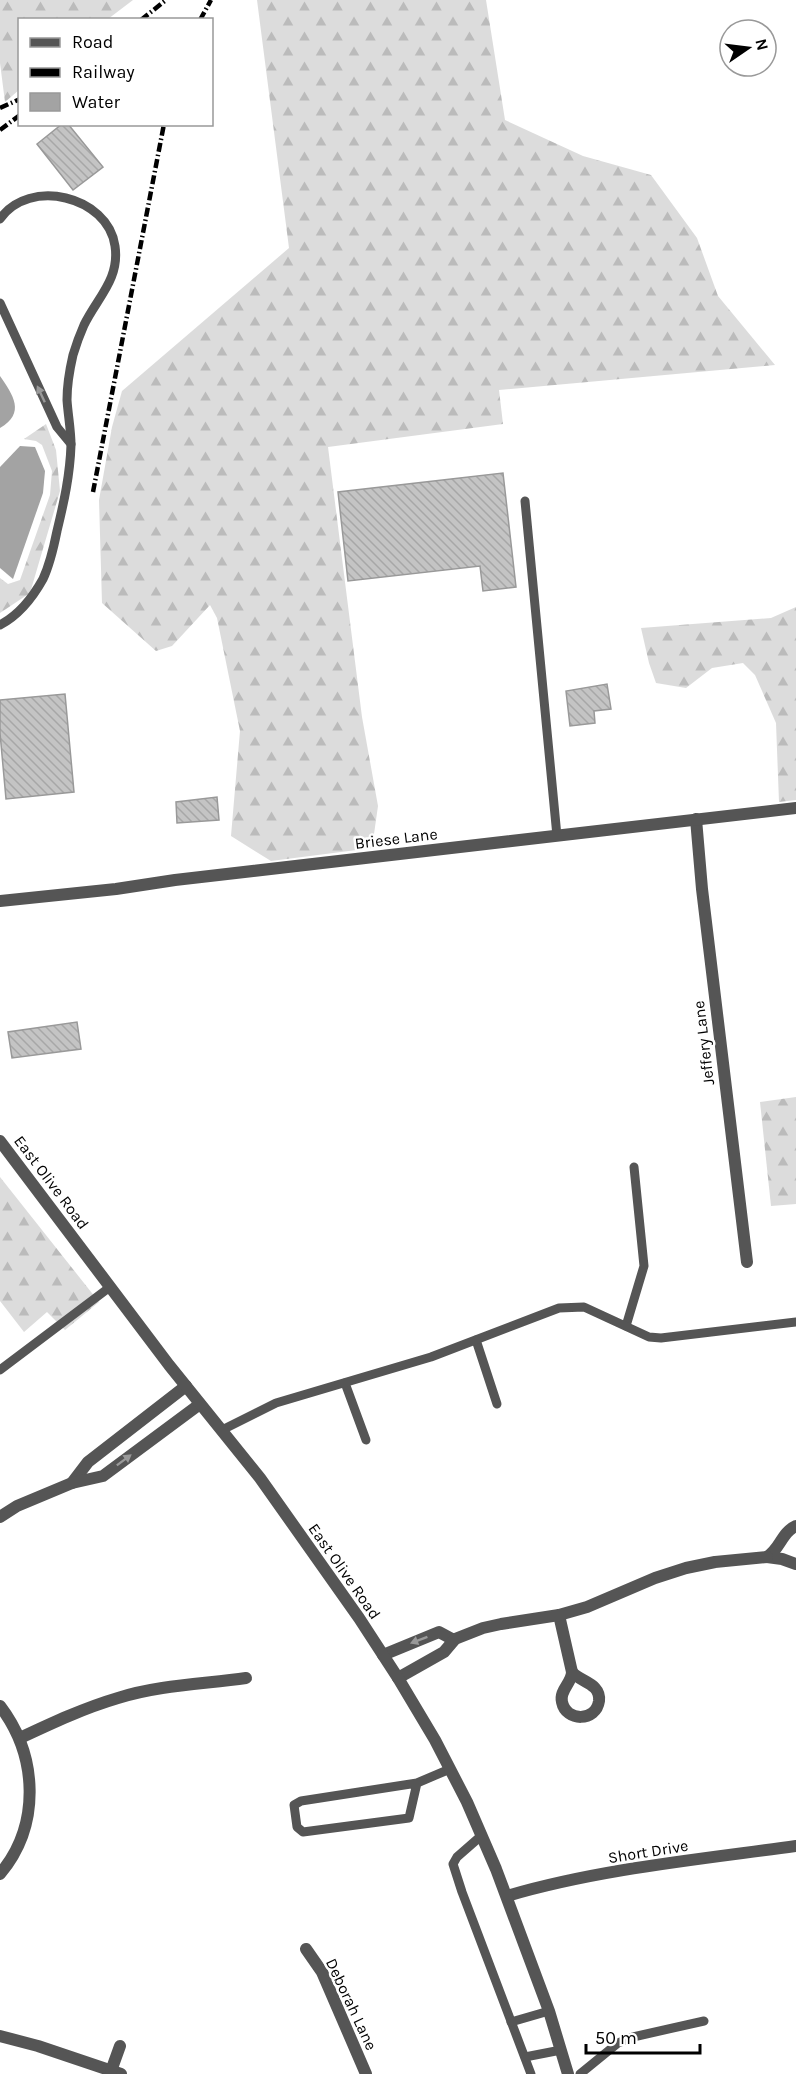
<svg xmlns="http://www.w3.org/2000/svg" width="796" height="2074" viewBox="0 0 796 2074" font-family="Karla,sans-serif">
<defs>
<pattern id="forest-firs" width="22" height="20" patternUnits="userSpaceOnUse" patternTransform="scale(1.5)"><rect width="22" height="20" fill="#dcdcdc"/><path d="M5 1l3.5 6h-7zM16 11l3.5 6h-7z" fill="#bbb"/></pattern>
<pattern id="building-back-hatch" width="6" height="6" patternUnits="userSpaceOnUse" patternTransform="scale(1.5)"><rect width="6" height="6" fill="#c4c4c4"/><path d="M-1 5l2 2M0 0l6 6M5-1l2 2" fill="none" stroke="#a7a7a7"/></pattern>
</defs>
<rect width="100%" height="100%" fill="#fff"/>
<g fill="url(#forest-firs)">
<polygon points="0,0 133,0 108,19 20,20 19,90 5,102 0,63"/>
<polygon points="257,0 486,0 505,120 583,156 651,175 697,238 718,296 775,365 499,390 503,424 328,447 362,717 378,806 372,848 271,861 231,836 240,731 217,618 210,605 172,646 156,651 102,603 99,500 112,427 122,391 289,248"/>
<polygon points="46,424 56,450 60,491 30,593 0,613 0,578 8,584 20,580 50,495 52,471 42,445 36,441 24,439"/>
<polygon points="796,607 796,800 779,802 776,723 755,675 743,663 712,668 686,688 656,683 649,663 641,628 771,618"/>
<polygon points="796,1097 796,1204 771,1206 760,1102"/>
<polygon points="0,1177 99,1302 65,1330 47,1312 24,1332 0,1301"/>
</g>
<g fill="#a3a3a3">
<path d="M0,376C13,395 26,413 0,428Z"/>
<polygon points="20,446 35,447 45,471 43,493 13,579 0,568 0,467"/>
</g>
<g fill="url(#building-back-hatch)" stroke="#999" stroke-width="1.5">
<polygon points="62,124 68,124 103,167 73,190 37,144"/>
<polygon points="503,473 516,587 483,591 480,566 348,581 338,492"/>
<polygon points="607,684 611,709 594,711 595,723 570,726 566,691"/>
<polygon points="65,694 74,792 6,799 0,733 0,700"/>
<polygon points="217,797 219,820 177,823 176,802"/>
<polygon points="77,1022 81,1049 12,1058 8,1032"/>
</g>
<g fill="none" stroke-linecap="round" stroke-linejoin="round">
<g stroke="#555" stroke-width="9">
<path d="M0,219C29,177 108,196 115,246C120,279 97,298 84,325C80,334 76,345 73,355C70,368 67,386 67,400C68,415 71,430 71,445C70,475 64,502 57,531C54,546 50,564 43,579C33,597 19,615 0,625"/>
<polyline points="0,303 57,427 71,444"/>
<polyline points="525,501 557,836"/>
<polyline points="626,1326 644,1266 634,1167"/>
<polyline points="476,1340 497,1404"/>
<polyline points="0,1370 110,1287"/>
<polyline points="345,1383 366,1440"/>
<polyline points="222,1430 276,1403 431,1357 559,1308 584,1307 649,1337 661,1338 796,1322"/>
<polyline points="417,1783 409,1818 303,1832 297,1827 294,1805 301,1801 417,1783 450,1769"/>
<polyline points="481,1836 457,1857 453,1864 462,1892 531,2074"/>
<polyline points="511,2022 549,2011"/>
<polyline points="525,2057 561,2050"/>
<polyline points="580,2074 618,2043 633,2037 704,2021"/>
</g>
<g stroke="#555" stroke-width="12">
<polyline points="696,819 702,889 747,1262"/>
<polyline points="0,901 116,889 175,880 796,808"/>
<polyline points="72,1483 88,1462 186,1386"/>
<polyline points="0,1517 17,1506 72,1483 103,1476 200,1404"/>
<path d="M796,1526C781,1533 781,1548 767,1557L782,1559L796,1564"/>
<polyline points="559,1615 572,1672"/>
<polyline points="383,1655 439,1632 452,1639 455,1639"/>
<path d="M572,1672C580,1682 601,1683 599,1701C596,1722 566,1722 562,1702C559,1690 572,1683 572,1672Z"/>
<polyline points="398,1678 444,1652 455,1639 483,1628 501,1624 559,1615 587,1607 655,1578 686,1568 715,1562 767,1557"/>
<path d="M0,1706C38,1756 41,1825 0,1874"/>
<path d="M20,1738C52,1723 84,1708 118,1698C159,1685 204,1684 246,1678"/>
<path d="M507,1896C598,1869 702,1859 796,1846"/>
<polyline points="306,1949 322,1972 366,2074"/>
<polyline points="0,2036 38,2046 121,2074"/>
<polyline points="111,2071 120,2046"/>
</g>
<polyline stroke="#555" stroke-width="12" points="0,1141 169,1365 260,1478 359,1618 398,1678 435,1740 467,1802 496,1869 549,2011 568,2074"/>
<g stroke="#000" stroke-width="4.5" stroke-dasharray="9 3 1.5 3" stroke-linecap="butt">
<polyline points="141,20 166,0"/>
<polyline points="200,20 211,0"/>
<polyline points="0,108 20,99"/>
<polyline points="0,130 20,115"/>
<polyline points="93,492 164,124"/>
</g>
</g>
<defs><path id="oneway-solid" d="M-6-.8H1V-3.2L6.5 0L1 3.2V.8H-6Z" transform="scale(1.5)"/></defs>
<g fill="#999">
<use href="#oneway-solid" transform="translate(41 394) rotate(-115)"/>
<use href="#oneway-solid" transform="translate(124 1460) rotate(-37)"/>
<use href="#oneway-solid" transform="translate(419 1640) rotate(159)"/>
</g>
<g text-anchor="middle" stroke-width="5" stroke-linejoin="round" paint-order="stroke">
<g font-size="16" fill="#000" stroke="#fff">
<text transform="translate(396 838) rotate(-7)" y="6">Briese Lane</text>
<text transform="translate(703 1043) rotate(-97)" y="6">Jeffery Lane</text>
<text transform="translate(52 1182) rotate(53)" y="6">East Olive Road</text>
<text transform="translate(345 1571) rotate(55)" y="6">East Olive Road</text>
<text transform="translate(648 1851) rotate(-9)" y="6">Short Drive</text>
<text transform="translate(352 2004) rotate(65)" y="6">Deborah Lane</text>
</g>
</g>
<rect x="18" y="18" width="195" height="108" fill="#ffffff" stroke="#999999" stroke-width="1.5"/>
<rect x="30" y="38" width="30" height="9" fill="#555555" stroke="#999999" stroke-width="1.5"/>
<text x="72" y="48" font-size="18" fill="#000000">Road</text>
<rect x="30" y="68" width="30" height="9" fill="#000000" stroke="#999999" stroke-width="1.5"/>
<text x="72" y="78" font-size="18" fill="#000000">Railway</text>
<rect x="30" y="93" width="30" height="18" fill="#a3a3a3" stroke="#999999" stroke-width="1.5"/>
<text x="72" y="108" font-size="18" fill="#000000">Water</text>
<g transform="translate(748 48) rotate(76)"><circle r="28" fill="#ffffff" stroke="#999999" stroke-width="1.5"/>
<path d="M0-4.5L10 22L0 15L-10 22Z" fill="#000000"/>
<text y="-9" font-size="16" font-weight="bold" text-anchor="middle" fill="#000000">N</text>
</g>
<path d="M586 2044v9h114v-9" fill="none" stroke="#000000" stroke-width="3"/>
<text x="595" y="2044" font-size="18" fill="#000000" stroke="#ffffff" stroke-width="4.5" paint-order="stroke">50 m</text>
</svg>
